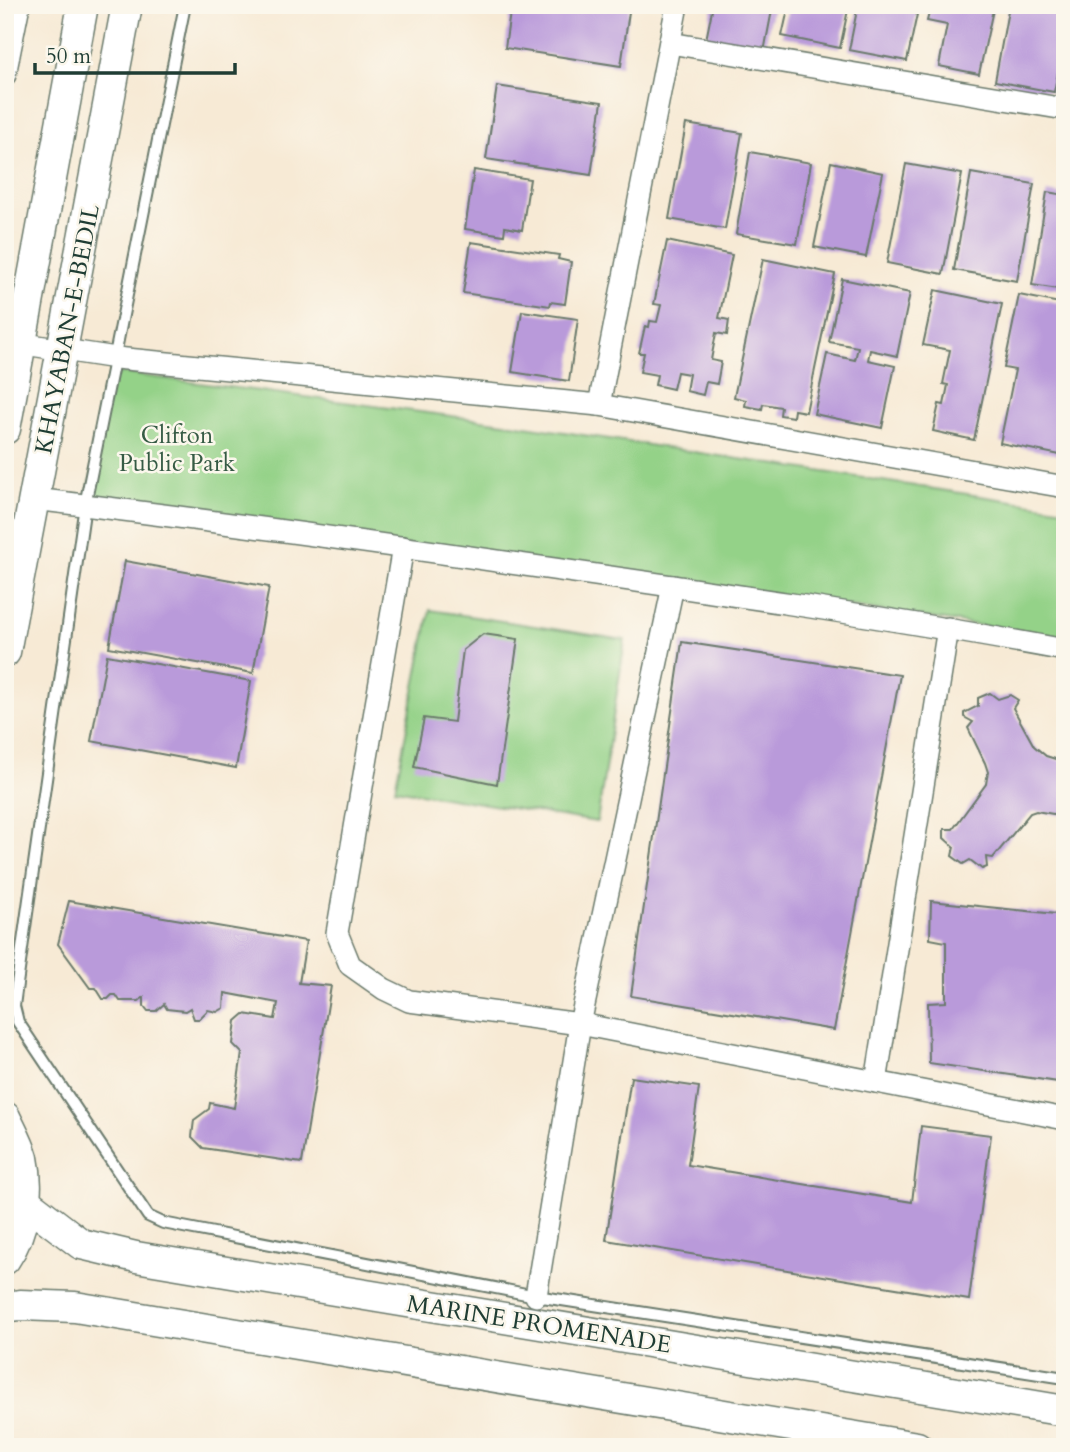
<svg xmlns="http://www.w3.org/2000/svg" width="1070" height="1452" viewBox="0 0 1070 1452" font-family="Cardo,serif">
<rect width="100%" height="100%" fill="#fbf7ec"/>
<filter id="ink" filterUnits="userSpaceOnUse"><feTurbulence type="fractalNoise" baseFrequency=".0143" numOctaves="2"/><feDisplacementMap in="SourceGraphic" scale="14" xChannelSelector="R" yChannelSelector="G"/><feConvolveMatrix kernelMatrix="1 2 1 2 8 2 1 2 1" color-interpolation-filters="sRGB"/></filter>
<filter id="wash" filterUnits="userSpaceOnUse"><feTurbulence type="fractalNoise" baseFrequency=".00686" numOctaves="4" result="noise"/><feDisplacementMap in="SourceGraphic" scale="28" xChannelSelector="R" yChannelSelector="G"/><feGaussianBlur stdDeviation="1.57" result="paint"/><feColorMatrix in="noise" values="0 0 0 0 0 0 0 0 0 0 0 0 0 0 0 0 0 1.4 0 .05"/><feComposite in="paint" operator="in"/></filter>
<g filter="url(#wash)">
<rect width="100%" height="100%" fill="#f7ead5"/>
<g fill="#94d288" stroke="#5a885e" stroke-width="2">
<polygon points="114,372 512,424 1065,509 1065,638 612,571 85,505"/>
<polygon points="430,610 625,640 597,822 395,789"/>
</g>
<g id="blocks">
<g fill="#b99ada">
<polygon points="511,5 630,5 621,66 505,48"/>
<polygon points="713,5 773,5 763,57 705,45"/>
<polygon points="789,5 849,5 840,48 782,36"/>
<polygon points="858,5 919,5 907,61 849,50"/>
<polygon points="931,5 994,5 979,74 939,66 947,25 927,21"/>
<polygon points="1009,5 1065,5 1065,37 1054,92 995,81"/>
<polygon points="497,86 602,102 591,175 486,159"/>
<polygon points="686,124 742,133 725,229 669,219"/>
<polygon points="750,152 811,163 797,244 736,234"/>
<polygon points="831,162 883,173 866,257 814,247"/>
<polygon points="906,164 962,174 943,274 887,263"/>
<polygon points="474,170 530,179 522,230 505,227 504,235 465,229"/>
<polygon points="971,173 1034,184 1017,281 954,270"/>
<polygon points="1047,192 1065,195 1065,290 1032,285"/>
<polygon points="667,241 732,255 719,318 729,320 727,335 716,333 711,360 721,362 717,384 706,382 703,395 686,391 689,374 677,372 673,389 655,385 657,375 640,372 644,353 639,353 645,326 649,327 650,321 657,322 661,305 654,304"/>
<polygon points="471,242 559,255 558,259 571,262 565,304 551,302 550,306 463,293"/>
<polygon points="763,259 835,274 806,412 794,410 793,417 780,415 781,407 763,404 762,409 745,406 746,400 734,397"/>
<polygon points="842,279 910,293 897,356 870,350 868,360 895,366 882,428 814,414 827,354 855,360 858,347 829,342"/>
<polygon points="935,290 1002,304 974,440 933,431 939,404 944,405 948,385 943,384 950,350 923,345"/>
<polygon points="1019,295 1065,304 1065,456 1000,443 1015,370 1004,368"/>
<polygon points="522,311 578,319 569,381 512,372"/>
<polygon points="125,561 269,587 253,673 109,647"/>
<polygon points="483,634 518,639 497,784 414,767 424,718 454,722 463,650"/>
<polygon points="682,642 900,675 834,1030 631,996"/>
<polygon points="107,655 251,681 236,768 91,741"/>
<polygon points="990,693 998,699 1010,695 1018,700 1013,708 1034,746 1046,756 1065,762 1065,816 1036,811 1030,813 993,858 986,857 987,867 982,869 970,860 963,864 952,856 954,847 944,838 944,829 953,829 986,784 988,772 985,763 968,728 973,722 964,717 964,713 978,706 978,698"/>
<polygon points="69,901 306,941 299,983 331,986 302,1163 203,1148 192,1137 194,1120 209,1109 210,1103 234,1108 242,1053 233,1044 236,1021 244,1014 275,1019 278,1003 225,993 224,1008 217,1012 208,1010 199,1019 194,1019 190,1008 185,1011 167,1009 164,1004 156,1011 148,1011 144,1006 144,997 139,1001 120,1001 116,995 112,995 108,999 103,999 96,988 90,988 58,944"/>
<polygon points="931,901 1065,915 1065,1083 929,1063 928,1003 946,1002 946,942 930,939"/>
<polygon points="631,1077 699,1087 688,1165 912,1202 921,1126 991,1135 969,1300 606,1240"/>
</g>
</g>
</g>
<g filter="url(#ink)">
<use href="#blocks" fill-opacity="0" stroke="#6b7a6c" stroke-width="2"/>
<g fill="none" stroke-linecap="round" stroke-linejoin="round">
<g stroke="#6b7a6c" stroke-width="14">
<polyline id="service" points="185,5 85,505 16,991 14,1006 18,1022 148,1216 163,1223 536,1296 1065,1378"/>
</g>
<g stroke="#6b7a6c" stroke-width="24">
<g id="minor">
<polyline points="670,43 1065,109"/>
<polyline points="5,75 19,5"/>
<polyline points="5,341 116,358 599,405 1065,487"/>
<polyline points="599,405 677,5"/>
<path d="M34,499C194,518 352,540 511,563C696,589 881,616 1065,650"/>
<polyline points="403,547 337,933 350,965 384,989 409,1001 580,1024 1065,1119"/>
<polyline points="876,1082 948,628"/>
<polyline points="536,1296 580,1024 673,586"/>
</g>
</g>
<g stroke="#6b7a6c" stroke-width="33">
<g id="secondary">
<polyline points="5,429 83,5"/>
<polyline points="5,652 127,5"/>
<path d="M5,1117C11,1130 19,1144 23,1158C30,1191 24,1232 5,1259"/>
<polyline points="26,1202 81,1244 136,1257 1065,1411"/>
<polyline points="5,1307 20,1305 75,1307 917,1447"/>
</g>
</g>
<use href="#service" stroke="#fff" stroke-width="10"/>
<use href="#minor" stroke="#fff" stroke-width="21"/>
<use href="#secondary" stroke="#fff" stroke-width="30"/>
</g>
</g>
<g text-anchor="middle" stroke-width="5" stroke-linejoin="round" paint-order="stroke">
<g font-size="24" fill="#1f3d34" stroke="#fbf7ec">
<text transform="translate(67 329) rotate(-79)" y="8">KHAYABAN-E-BEDIL</text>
<text transform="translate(539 1324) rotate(9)" y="8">MARINE PROMENADE</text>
</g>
<g font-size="24" fill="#365b45" stroke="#fbf7ec">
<text x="177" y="443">Clifton<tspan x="177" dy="28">Public Park</tspan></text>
</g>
</g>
<rect width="1070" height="1452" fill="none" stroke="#fbf7ec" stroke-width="28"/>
<path d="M35 63v10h200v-10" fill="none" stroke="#1f3d34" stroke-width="3.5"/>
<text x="46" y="63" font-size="21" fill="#1f3d34" stroke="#fbf7ec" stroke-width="5" paint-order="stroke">50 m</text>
</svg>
